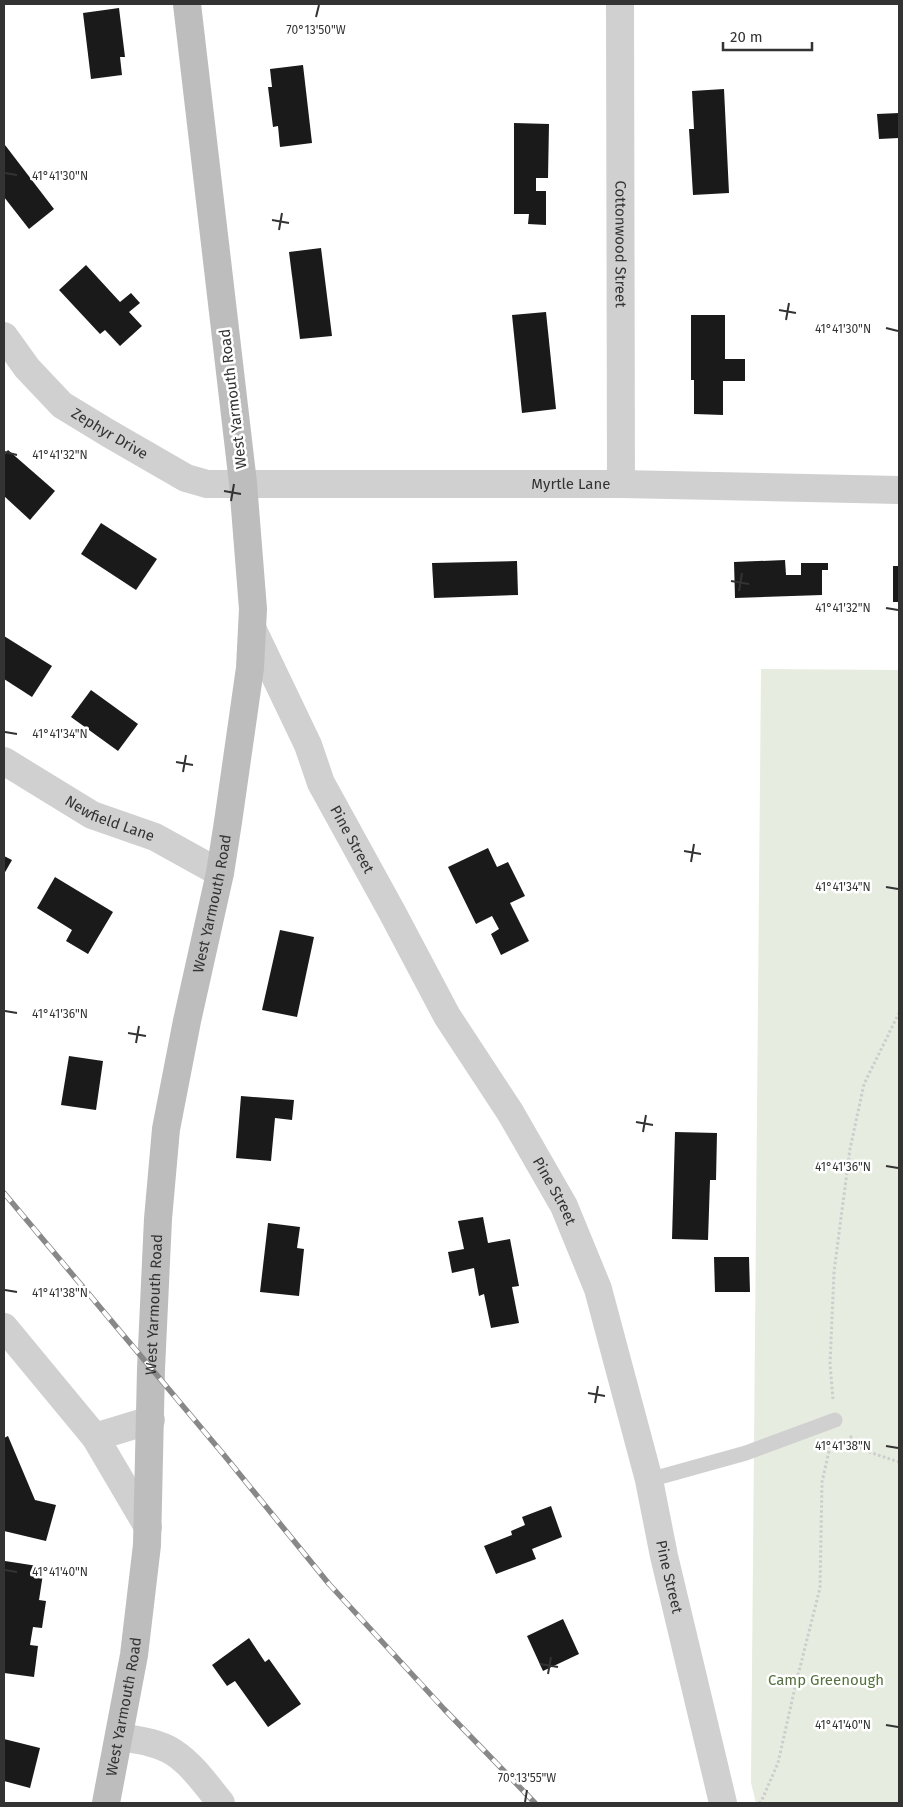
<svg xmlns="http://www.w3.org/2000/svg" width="903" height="1807" viewBox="0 0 903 1807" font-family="'Fira Sans',sans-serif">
<rect width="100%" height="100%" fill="#fff"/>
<polygon fill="#e6ecdf" points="761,669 899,670 899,1803 756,1803 751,1783"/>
<g fill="#1a1a1a">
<polygon points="119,8 125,57 120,57 122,75 91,79 83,13"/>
<polygon points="303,65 312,143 280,147 278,126 273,127 268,87 272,87 270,69"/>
<polygon points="724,89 729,193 693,195 689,129 694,129 692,91"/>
<polygon points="899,113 899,138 879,139 877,114"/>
<polygon points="514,123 549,124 548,178 536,178 536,191 546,191 546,225 528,224 529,214 514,214"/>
<polygon points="5,145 54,209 29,229 4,197 4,146"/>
<polygon points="321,248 332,336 300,339 289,252"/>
<polygon points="86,265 120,302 131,293 140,303 129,312 142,326 120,346 105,330 100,334 59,290"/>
<polygon points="546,312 556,409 522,413 512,315"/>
<polygon points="691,315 725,315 725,359 745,359 745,381 723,381 723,415 694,414 694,380 691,380"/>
<polygon points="8,450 55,491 30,520 4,496 4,455"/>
<polygon points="101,523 157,559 136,590 81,554"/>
<polygon points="785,560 786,575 801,575 801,563 828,563 828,570 822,570 822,595 735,598 734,562"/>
<polygon points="517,561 518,595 434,598 432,563"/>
<rect x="893" y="566" width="6" height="36"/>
<polygon points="4,636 52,666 32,697 4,679"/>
<polygon points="91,690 138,724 118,751 71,717"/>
<polygon points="488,848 497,867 508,862 525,896 510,903 529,941 501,955 491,934 499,929 492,916 476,924 448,867"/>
<polygon points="4,856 12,860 4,874"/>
<polygon points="55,877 113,912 88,954 66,941 72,930 37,908"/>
<polygon points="280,930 314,937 297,1017 262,1010"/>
<polygon points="69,1056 103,1061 96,1110 61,1105"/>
<polygon points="241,1096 294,1100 292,1120 275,1118 271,1161 236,1158"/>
<polygon points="675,1132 717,1133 716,1180 710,1180 708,1240 672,1239"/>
<polygon points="483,1217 488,1243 510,1239 519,1286 512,1287 519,1323 491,1328 484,1294 479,1296 474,1268 452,1273 448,1252 464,1249 458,1221"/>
<polygon points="268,1223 300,1227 297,1248 304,1249 299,1296 260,1292"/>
<polygon points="714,1257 749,1257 750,1292 715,1292"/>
<polygon points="8,1436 35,1500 56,1505 46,1541 4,1531 4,1438"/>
<polygon points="551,1506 562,1537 532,1549 536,1559 496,1574 484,1546 512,1535 511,1531 525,1525 522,1517"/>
<polygon points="5,1561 44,1567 39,1600 46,1601 42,1628 33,1627 30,1645 38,1646 34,1677 4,1673 4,1573"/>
<polygon points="563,1619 579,1654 543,1671 527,1636"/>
<polygon points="249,1638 265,1662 269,1659 301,1704 268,1727 235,1681 227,1686 212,1665"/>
<polygon points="4,1739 40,1748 30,1788 4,1781"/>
</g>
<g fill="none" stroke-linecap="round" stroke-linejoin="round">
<g stroke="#cdcdcd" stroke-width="3" stroke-dasharray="2.5 2.5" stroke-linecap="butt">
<polyline points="833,1399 830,1364 834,1272 850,1149 864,1084 899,1013"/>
<polyline points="850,1436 863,1450 899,1462"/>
<polyline points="759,1803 761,1802 778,1763 796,1683 820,1588 822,1482 830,1447"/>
</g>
<polyline stroke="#d0d0d0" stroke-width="15" points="649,1480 746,1453 835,1420"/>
<g stroke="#d0d0d0" stroke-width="28">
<path id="s1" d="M620,4L621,484"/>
<path id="s2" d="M4,336L27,368L62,405L108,433L186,478L207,484H621L899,490"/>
<path id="s3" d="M253,630L308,745L321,783L392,912L447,1016L510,1112L564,1206L598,1289L649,1480L664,1556L723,1803"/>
<path id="s4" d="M4,761L92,815L155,837L220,873"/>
<polyline points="4,1327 95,1437 151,1420"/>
<polyline points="95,1437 148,1527"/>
<path d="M120,1737C137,1740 157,1742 173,1752C192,1764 207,1786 221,1803"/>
</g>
<path stroke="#bdbdbd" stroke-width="28" id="s5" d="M106,1803L134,1655L147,1545L151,1369L158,1219L166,1129L187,1021L220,873L228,822L250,668L253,609L243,483L187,4"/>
<g stroke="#888" stroke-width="5.5">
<polyline id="rail" points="4,1193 224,1455 329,1584 444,1709 535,1803"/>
</g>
<use href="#rail" stroke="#fff" stroke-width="4" stroke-dasharray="11" stroke-linecap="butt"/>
</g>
<path fill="none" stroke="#333" stroke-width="2" d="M316,17L319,5M5,173L17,175M272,220L289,223M279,230L282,213M779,310L796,313M786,320L789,303M886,328L898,331M5,452L17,455M224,491L241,494M231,501L234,484M731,581L749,584M739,591L742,573M886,608L898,610M5,732L17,734M176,762L193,765M183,772L186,755M684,851L701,854M691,862L694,844M886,887L898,889M5,1011L17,1013M128,1033L146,1036M136,1043L139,1026M636,1122L653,1125M643,1132L646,1115M886,1166L898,1168M5,1290L17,1292M588,1393L605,1396M595,1403L598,1386M886,1446L898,1448M5,1570L17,1572M540,1664L558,1667M548,1674L551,1657M886,1725L898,1727M525,1802L527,1790"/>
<g text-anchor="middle" stroke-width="5" stroke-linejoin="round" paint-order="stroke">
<g font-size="15" fill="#333" stroke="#fff">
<text dy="5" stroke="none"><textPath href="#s1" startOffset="240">Cottonwood Street</textPath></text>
<text transform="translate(233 399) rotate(-97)" y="5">West Yarmouth Road</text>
<text dy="5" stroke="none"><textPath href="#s2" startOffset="146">Zephyr Drive</textPath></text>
<text dy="5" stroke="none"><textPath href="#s2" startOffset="620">Myrtle Lane</textPath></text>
<text dy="5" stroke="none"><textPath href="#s4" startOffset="121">Newfield Lane</textPath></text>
<text dy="5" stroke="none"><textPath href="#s3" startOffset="232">Pine Street</textPath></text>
<text dy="5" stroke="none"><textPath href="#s5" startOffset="908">West Yarmouth Road</textPath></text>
<text dy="5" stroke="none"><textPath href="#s3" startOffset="638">Pine Street</textPath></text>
<text dy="5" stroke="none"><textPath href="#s5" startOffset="502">West Yarmouth Road</textPath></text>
<text dy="5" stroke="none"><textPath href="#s3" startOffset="1042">Pine Street</textPath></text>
<text dy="5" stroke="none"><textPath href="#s5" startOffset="98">West Yarmouth Road</textPath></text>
</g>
<g font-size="15" fill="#56703f" stroke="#fff">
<text x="826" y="1685">Camp Greenough</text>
</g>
</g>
<g font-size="12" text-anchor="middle" fill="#333" stroke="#fff" stroke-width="5" stroke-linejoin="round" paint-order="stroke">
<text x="316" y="34">70°13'50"W</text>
<text x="60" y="180">41°41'30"N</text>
<text x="843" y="333">41°41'30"N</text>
<text x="60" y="459">41°41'32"N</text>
<text x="843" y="612">41°41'32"N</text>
<text x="60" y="738">41°41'34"N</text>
<text x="843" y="891">41°41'34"N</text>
<text x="60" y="1018">41°41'36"N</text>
<text x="843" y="1171">41°41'36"N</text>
<text x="60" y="1297">41°41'38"N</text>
<text x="843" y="1450">41°41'38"N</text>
<text x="60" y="1576">41°41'40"N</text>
<text x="843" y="1729">41°41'40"N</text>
<text x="527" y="1782">70°13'55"W</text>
</g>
<rect width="903" height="1807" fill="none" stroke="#333333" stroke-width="10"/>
<path d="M723 42v8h89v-8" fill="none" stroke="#333333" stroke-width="2.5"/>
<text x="730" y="42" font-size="15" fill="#333333" stroke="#ffffff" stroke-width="4" paint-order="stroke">20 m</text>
</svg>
